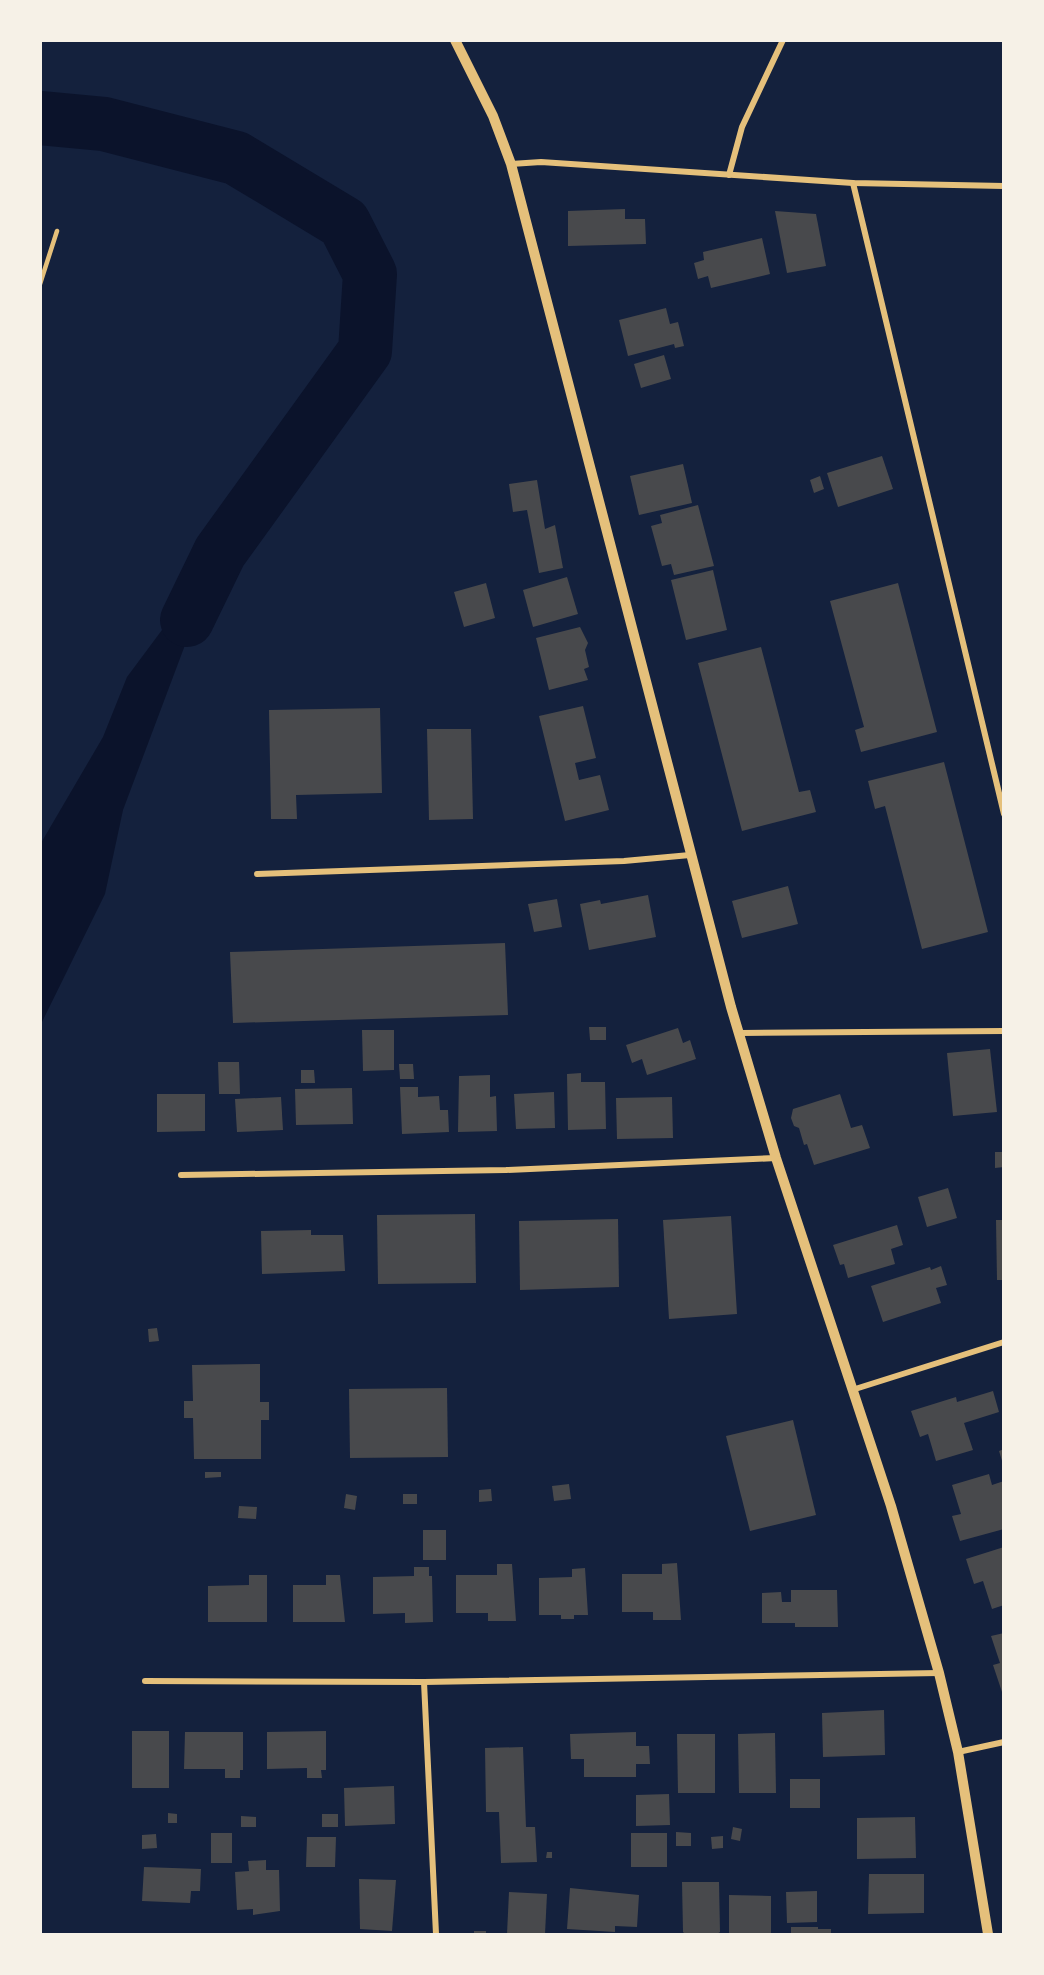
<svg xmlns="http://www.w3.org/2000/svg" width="1044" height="1975" viewBox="0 0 1044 1975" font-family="'Golos Text',sans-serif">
<rect width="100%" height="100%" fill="#14213d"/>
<polygon fill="#0b132b" points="220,552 123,810 105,894 41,1024 41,843 103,737 127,677"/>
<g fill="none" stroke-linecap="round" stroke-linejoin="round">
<polyline stroke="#0b132b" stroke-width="54" points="40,118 104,124 236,158 344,223 370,274 365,351 220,552 187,620"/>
</g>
<g fill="#48494c">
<polygon points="625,209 625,219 645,219 646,244 568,246 568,211"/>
<polygon points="775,211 816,214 826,266 787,273"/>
<polygon points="762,238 770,274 711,288 708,276 698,279 694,263 704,260 703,252"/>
<polygon points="666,308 670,324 678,322 684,346 675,348 674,344 628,356 619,320"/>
<polygon points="664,355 671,379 641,388 634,364"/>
<polygon points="882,456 893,489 838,507 827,473"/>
<polygon points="683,464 692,503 639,515 630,476"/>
<polygon points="820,476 824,489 814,493 810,480"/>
<polygon points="537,480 545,529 555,525 563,568 539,573 527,510 513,512 509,484"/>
<polygon points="698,505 714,566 674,575 671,564 662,566 651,526 662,523 660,515"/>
<polygon points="713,570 727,630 686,640 671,580"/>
<polygon points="567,577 578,614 533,627 523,590"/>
<polygon points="486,583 495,618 464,627 454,592"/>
<polygon points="898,583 937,732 861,752 855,730 864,727 830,601"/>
<polygon points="580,627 588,643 585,650 589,667 584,669 588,680 549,690 536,638"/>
<polygon points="761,647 799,792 810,790 816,812 742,831 698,663"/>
<polygon points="583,706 596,758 575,763 579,780 600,775 609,810 565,821 539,716"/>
<polygon points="380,708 382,793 296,795 297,819 271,819 269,710"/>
<polygon points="427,729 471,729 473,819 429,820"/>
<polygon points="944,762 988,932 922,949 885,806 875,809 868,781"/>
<polygon points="788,886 798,924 742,938 732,901"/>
<polygon points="648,895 656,937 589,950 580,904 600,900 601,904"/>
<polygon points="557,899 562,927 534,932 528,904"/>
<polygon points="505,943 508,1015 233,1023 230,952"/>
<polygon points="589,1027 606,1027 606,1040 590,1040"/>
<polygon points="678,1028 683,1043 690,1040 696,1059 647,1075 642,1059 632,1063 626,1045"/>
<polygon points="362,1030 394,1030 394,1070 363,1071"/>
<polygon points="990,1049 997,1112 953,1116 947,1053"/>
<polygon points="218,1062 239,1062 240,1094 219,1094"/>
<polygon points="399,1064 413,1064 414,1079 400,1079"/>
<polygon points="301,1070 314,1070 315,1083 301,1083"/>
<polygon points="581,1073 581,1082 605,1082 606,1129 568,1130 567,1074"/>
<polygon points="490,1075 490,1097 496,1096 497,1131 458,1132 459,1076"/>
<polygon points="400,1087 418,1087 418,1097 439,1096 440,1110 448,1110 449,1132 402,1134"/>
<polygon points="352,1088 353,1124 296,1125 295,1089"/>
<polygon points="554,1092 555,1128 516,1129 514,1094"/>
<polygon points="157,1094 205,1094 205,1131 157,1132"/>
<polygon points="840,1094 851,1128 862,1125 870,1148 814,1165 807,1144 804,1145 799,1128 794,1126 791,1118 793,1109"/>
<polygon points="281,1097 283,1130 237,1132 235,1099"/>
<polygon points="672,1097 673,1138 617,1139 616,1098"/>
<polygon points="995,1152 1004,1152 1004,1167 995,1168"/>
<polygon points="948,1188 957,1218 927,1227 918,1197"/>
<polygon points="475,1214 476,1283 378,1284 377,1215"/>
<polygon points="731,1216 737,1314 669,1319 663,1220"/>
<polygon points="618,1219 619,1287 520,1290 519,1221"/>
<polygon points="996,1220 1004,1220 1004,1280 997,1280"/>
<polygon points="897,1225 903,1245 891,1249 895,1264 848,1278 844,1264 840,1265 833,1245"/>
<polygon points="311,1230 311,1235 343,1235 345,1271 262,1274 261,1231"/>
<polygon points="941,1266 947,1285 936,1288 941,1303 883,1322 871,1286 930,1267 931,1270"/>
<polygon points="157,1328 159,1341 149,1342 148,1329"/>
<polygon points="260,1364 260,1402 269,1402 269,1420 261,1420 261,1459 194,1459 193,1418 184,1418 184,1401 193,1401 192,1365"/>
<polygon points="447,1388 448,1457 350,1458 349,1389"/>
<polygon points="993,1391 999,1412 964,1423 973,1450 936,1461 928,1434 920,1437 911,1411 956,1397 957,1402"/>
<polygon points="793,1420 816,1515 750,1531 726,1436"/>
<polygon points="1004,1449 1004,1464 1003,1464 999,1451"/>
<polygon points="205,1472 221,1472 221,1477 205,1478"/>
<polygon points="989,1474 992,1485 1004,1481 1004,1529 960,1541 952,1516 961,1514 952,1485"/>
<polygon points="569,1484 571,1499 554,1501 552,1486"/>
<polygon points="491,1489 492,1501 479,1502 479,1490"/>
<polygon points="346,1494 357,1496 355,1510 344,1508"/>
<rect x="403" y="1494" width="14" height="10"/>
<polygon points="239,1506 257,1507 256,1519 238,1518"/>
<rect x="423" y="1530" width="23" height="30"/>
<polygon points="1004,1547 1004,1605 992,1609 983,1581 974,1584 966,1559"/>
<polygon points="677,1563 681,1620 653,1620 653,1612 622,1612 622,1574 662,1574 662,1564"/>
<polygon points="497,1564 512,1564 516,1621 488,1621 488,1613 456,1613 456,1575 497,1575"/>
<polygon points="414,1567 429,1567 429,1576 432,1576 433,1622 405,1623 405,1613 373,1614 373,1577 414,1576"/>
<polygon points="585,1568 588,1615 574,1615 574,1619 561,1619 561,1615 539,1615 539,1578 572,1577 572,1569"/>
<polygon points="249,1575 267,1575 267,1622 208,1622 208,1586 249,1585"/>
<polygon points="326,1575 340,1575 345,1622 293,1622 293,1585 326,1585"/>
<polygon points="791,1590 837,1590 838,1627 795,1627 795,1623 762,1623 762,1593 781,1592 782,1602 791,1602"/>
<polygon points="1004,1633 1004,1692 1002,1692 993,1665 1000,1663 991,1636"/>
<polygon points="884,1710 885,1755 823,1757 822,1713"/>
<rect x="132" y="1731" width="37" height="57"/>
<polygon points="326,1731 326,1770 321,1770 322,1778 307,1778 307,1768 267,1769 267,1732"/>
<polygon points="185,1732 243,1732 243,1770 240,1770 240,1778 225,1778 225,1769 184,1769"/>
<polygon points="636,1732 636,1746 649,1746 650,1764 636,1764 636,1777 584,1777 584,1759 571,1759 570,1734"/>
<polygon points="775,1733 776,1793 739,1793 738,1734"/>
<polygon points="677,1734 715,1734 715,1793 678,1793"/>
<polygon points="523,1747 526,1827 535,1827 537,1862 501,1863 499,1812 486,1812 485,1748"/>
<rect x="790" y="1779" width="30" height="29"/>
<polygon points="394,1786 395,1824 345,1826 344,1788"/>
<polygon points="669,1794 670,1825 636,1826 636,1795"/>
<polygon points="168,1813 177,1814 177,1823 168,1823"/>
<rect x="322" y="1814" width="16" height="13"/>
<polygon points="241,1816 256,1817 256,1827 241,1827"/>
<polygon points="915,1817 916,1858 857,1859 857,1818"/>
<polygon points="733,1827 742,1829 740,1841 731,1839"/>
<polygon points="676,1832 691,1833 691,1846 676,1846"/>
<rect x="211" y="1833" width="21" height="30"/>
<rect x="631" y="1833" width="36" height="34"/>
<polygon points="156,1834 157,1848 142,1849 142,1835"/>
<polygon points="723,1836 723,1848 712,1849 711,1837"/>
<polygon points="307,1837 336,1837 335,1867 306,1867"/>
<polygon points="547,1852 552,1852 552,1858 546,1858"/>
<polygon points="266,1860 266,1870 279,1870 280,1911 253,1915 253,1909 237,1910 235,1872 249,1871 248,1861"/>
<polygon points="144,1867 201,1869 200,1891 191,1891 190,1903 142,1901"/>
<polygon points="869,1874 924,1874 924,1913 868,1914"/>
<polygon points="359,1879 396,1880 392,1931 360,1929"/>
<polygon points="682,1882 719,1882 720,1932 717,1934 685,1934 683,1932"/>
<polygon points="570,1888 639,1895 637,1927 615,1926 615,1932 567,1929"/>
<polygon points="817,1891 817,1922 787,1923 786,1892"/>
<polygon points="509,1892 547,1894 545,1934 507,1934"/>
<polygon points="729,1895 771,1896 771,1934 729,1934"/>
<polygon points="791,1927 818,1927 818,1929 831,1929 831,1934 791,1934"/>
<rect x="474" y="1931" width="12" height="3"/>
</g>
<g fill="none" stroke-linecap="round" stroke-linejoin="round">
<polyline stroke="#e5c07b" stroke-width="4.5" points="40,284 57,231"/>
<g stroke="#e5c07b" stroke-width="6">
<polyline points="511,164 541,162 853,183 1004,186"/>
<polyline points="729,175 742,127 783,40"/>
<polyline points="853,183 1004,814"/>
<polyline points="257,874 624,861 690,855"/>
<polyline points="741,1033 1004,1031"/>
<polyline points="181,1175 506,1170 776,1158"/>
<polyline points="852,1390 1004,1342"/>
<polyline points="145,1681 424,1682 939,1673"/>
<polyline points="424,1682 436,1934"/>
<polyline points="958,1752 1004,1742"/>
</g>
<polyline stroke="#e5c07b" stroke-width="10" points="455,40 493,116 511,164 731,1007 776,1158 891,1506 939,1673 958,1752 988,1934"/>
</g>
<rect width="1044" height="1975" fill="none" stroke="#f6f1e7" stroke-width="84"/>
</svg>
